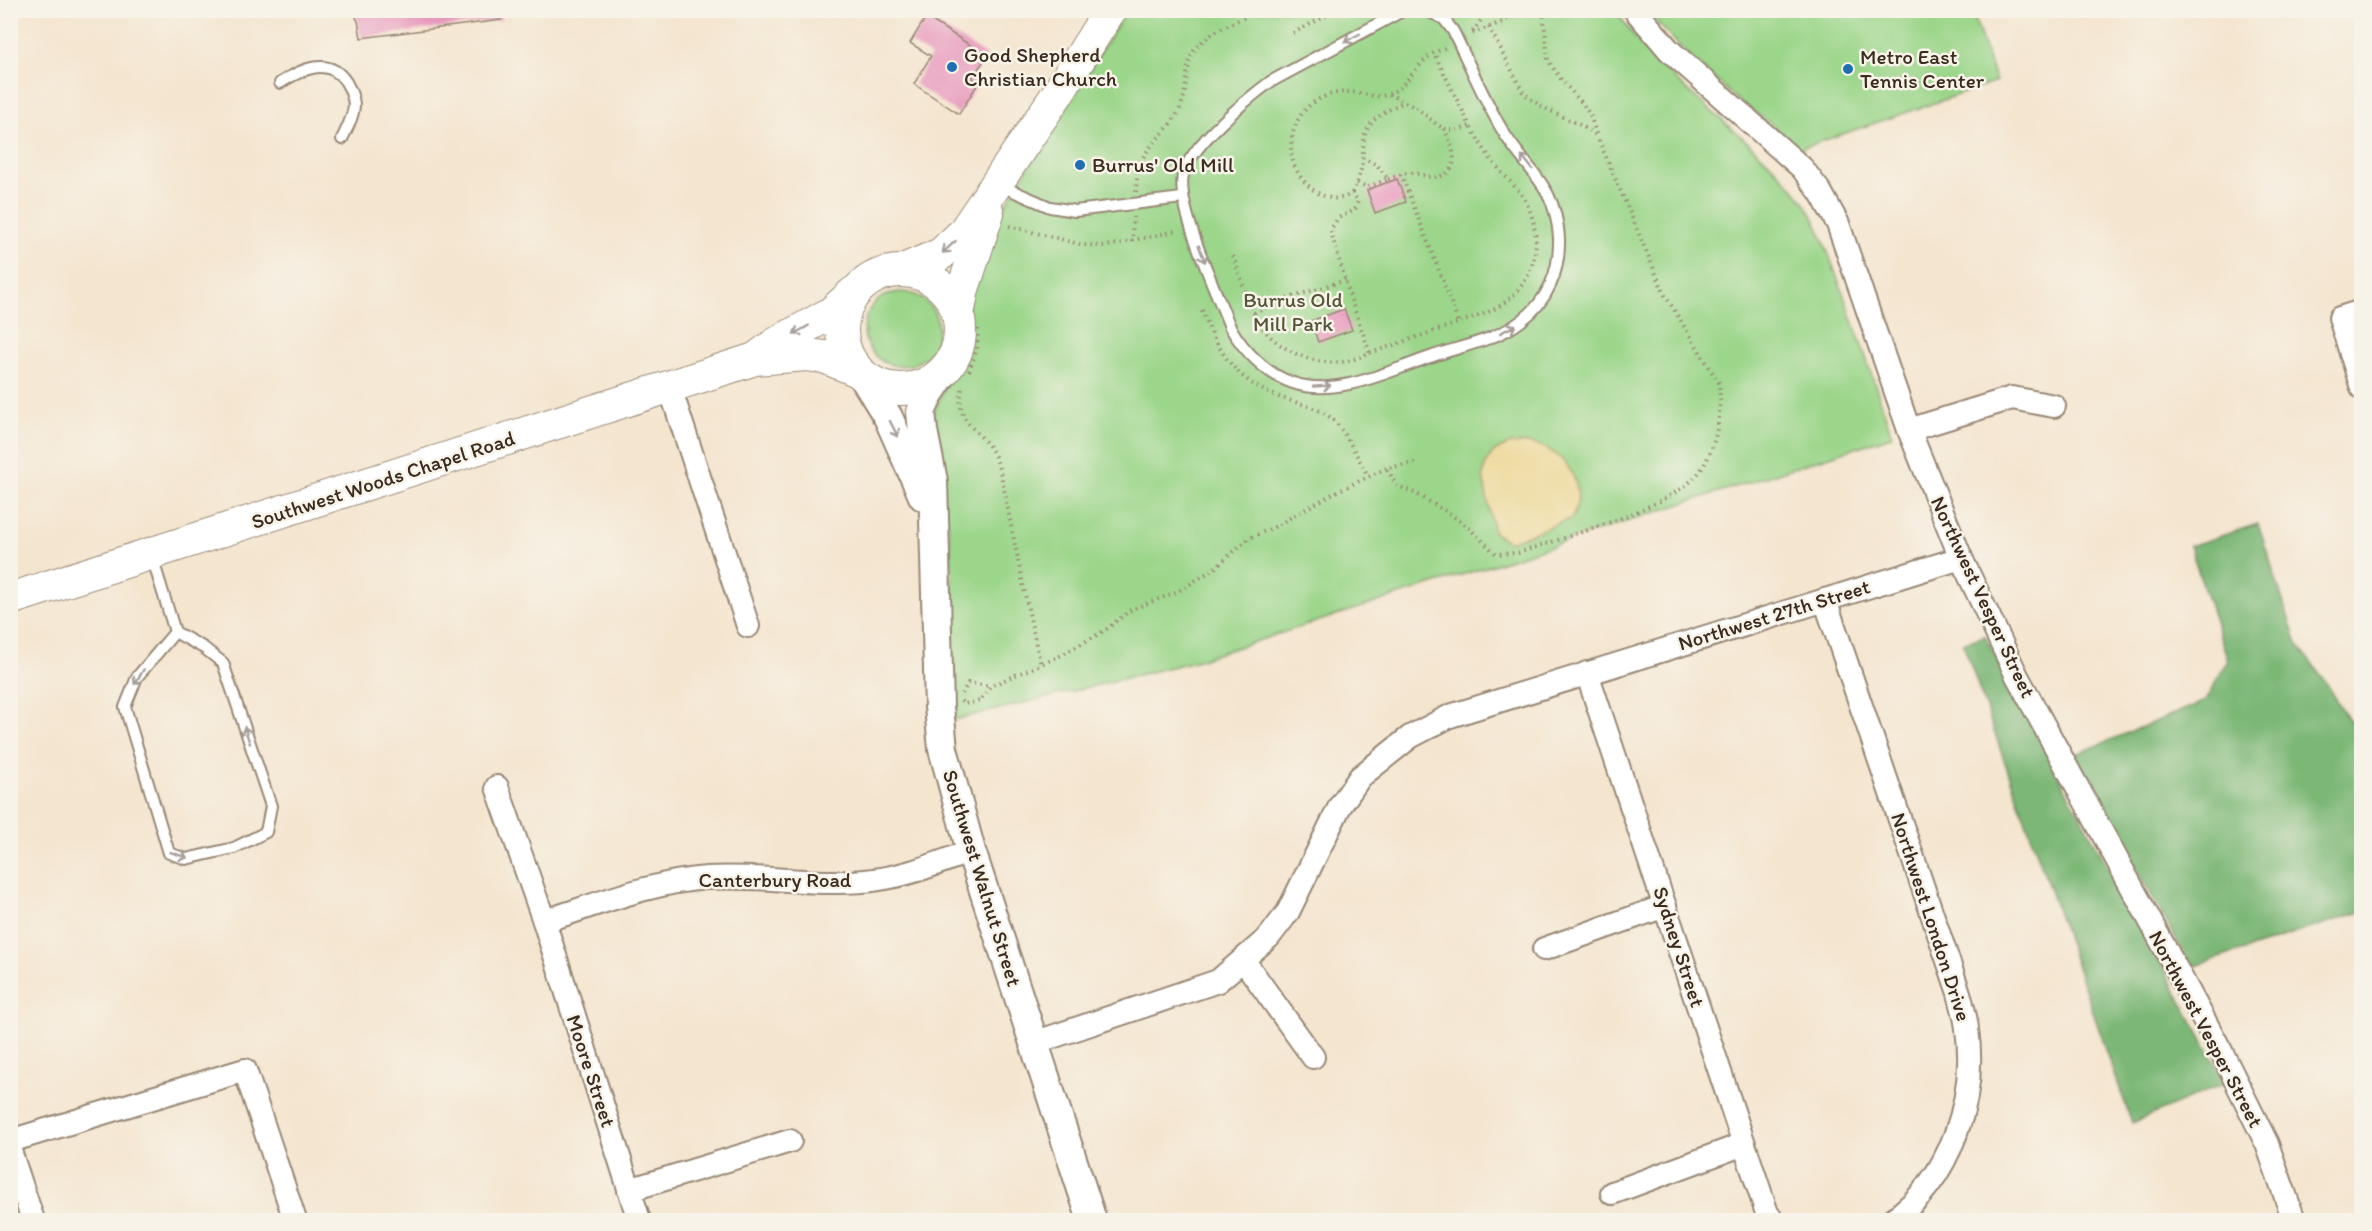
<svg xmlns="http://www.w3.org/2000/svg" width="2372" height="1231" viewBox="0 0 2372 1231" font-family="Itim,sans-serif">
<rect width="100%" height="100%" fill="#f7f3e8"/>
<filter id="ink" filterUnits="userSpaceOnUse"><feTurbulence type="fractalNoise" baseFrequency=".0167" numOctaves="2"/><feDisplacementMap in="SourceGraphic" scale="12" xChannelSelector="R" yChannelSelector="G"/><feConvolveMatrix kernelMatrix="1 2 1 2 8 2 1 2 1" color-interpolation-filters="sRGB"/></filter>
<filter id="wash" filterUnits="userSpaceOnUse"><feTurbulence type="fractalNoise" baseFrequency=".008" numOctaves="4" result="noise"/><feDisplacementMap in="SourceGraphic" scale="24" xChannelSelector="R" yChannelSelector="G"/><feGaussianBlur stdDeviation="1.35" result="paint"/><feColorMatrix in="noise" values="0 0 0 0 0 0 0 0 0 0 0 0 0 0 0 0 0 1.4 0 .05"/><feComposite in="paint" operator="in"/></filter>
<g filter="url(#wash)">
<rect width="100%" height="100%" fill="#f4e5cf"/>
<g fill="#9bd68a" stroke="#6b8054" stroke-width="1.5">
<path d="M1126,11H1616C1625,23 1633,36 1643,47C1691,100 1753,139 1798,194C1816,216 1826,246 1835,272C1856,326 1874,381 1892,436L1195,661L954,720L952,580L949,531L929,423L965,342L968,299L995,221Z"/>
<polygon points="1646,11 1972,11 1996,82 1796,150 1774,126 1740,102 1690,57"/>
<circle cx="901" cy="329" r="37"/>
</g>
<g fill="#7cb776" stroke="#5c704a" stroke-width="1.5">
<polygon points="2258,524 2297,644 2329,687 2349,721 2361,724 2361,912 2191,967 2074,755 2205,701 2228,660 2190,546"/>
<polygon points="1985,636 2051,762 2226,1083 2132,1123 1963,643"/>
</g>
<path fill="#eeda9e" stroke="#94825e" stroke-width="1.5" d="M1511,444C1519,444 1528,442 1535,444C1567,453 1588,487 1572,518L1510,542L1494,533L1483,477C1485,457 1493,450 1511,444Z"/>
<g id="blocks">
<g fill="#e898bd">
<polygon points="352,10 501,10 501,20 361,38 358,21"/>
<polygon points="926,17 987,56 972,78 979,82 959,114 914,84 931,56 910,43"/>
<polygon points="1397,179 1406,202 1375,213 1367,190"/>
<polygon points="1344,309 1352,330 1318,342 1311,321"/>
</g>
</g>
</g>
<g filter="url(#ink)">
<use href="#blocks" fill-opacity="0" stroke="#988876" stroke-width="1.5"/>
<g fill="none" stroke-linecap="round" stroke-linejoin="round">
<g stroke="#988876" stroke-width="14">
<g id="service">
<path d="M1404,10L1270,82C1246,100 1190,146 1183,175C1176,207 1217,293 1230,327C1244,351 1266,374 1293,383C1338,398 1391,370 1433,356C1462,346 1497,340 1521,321C1548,301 1560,271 1559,238C1556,183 1525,170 1501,128C1483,97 1469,63 1453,31L1444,19L1426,10"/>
<path d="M280,83C300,70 329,55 346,82C350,89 353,95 354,104C354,116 347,128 342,139"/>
<polyline points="999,185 1050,207 1075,211 1182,198"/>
<polyline points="152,557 175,632 204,648 223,663 271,806 266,832 234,848 186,859 169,853 125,707 137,677 175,632"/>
</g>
</g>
<g stroke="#988876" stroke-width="26">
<g id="minor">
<polyline points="1635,10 1669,50 1802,168 1821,193 1838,224 1909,430 1961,558 2017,676 2221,1051 2267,1144 2294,1220"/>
<polyline points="2362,311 2340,318 2362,388"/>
<polyline points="670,388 748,626"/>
<polyline points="1909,430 2012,398 2054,406"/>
<path d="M1825,600L1959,993C1962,1005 1966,1017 1967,1029C1977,1098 1951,1179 1892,1220"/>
<polyline points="1587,673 1767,1213 1772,1220"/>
<polyline points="497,787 544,921 639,1220"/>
<path d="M544,921C596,905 651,882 707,878C764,874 823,888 880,879C912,874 941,862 971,851"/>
<polyline points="1544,949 1665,906"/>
<polyline points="1244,961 1313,1057"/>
<polyline points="1034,1043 1218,981 1269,937 1288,912 1340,806 1360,777 1410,737 1450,716 1961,558"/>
<polyline points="10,1141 245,1070 295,1220"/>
<polyline points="10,1151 33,1220"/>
<polyline points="629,1190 790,1141"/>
<polyline points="1612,1193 1744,1144"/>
</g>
</g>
<g stroke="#988876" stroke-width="32">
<g id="tertiary">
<polyline points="945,370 929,394 921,412 923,431 933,481 939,707 943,749 971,851 1092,1220"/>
<polyline points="864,378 888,417 923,496"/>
</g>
</g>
<g stroke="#988876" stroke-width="34">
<g id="secondary">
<polyline points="901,271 941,254 963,233 1056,96 1110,10"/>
<circle cx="901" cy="330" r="59"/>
<polyline points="958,315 963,289 988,213"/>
<polyline points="758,357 777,343 831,313 853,293"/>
<polyline points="10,599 755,359 807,355 824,357 858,371"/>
</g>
</g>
<g stroke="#988876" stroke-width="4" stroke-dasharray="1.5 4.5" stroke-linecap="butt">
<polyline points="1476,10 1481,20 1471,34 1505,21 1511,14 1511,10"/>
<path d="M1489,27L1523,92C1543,113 1575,118 1597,136L1590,115L1583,104L1562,81L1548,60L1543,10"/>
<polyline points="1293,33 1337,10"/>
<path d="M1389,94C1399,99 1410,104 1419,110C1438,124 1444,137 1470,126L1434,53"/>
<path d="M1401,174L1447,291L1458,323C1471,318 1484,315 1496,308C1536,286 1546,239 1525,200C1518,188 1507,179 1498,168C1487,155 1479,141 1470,126"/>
<path d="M1388,179C1395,177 1402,173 1410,173C1418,172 1425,177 1434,177C1464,175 1453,145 1444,129"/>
<polyline points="1357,183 1368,187 1388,179 1377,165 1363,158"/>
<path d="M1136,192C1137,180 1137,167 1144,156C1156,137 1177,123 1183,100C1188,83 1185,60 1197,47C1214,28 1238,21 1261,10"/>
<path d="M1352,193C1378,147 1340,131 1404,102"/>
<polyline points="1009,226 1083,245 1107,246 1176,231"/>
<polyline points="1132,242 1133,217"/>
<path d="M1233,256C1241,277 1247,301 1258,321C1274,349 1316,368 1347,361C1355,359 1362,356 1370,353L1351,300L1332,236L1331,229L1338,218L1355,210L1358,201L1352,193C1328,211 1296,181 1292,157C1289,141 1294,122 1305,110C1315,98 1335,91 1351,92C1361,93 1372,97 1382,96C1403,92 1413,70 1427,58C1432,53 1440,50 1447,47"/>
<path d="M1202,310C1217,350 1236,382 1279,397C1296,403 1316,406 1331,418C1343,428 1360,461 1368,476"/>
<polyline points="1254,313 1289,298 1346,280"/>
<polyline points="1370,353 1458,323"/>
<polyline points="969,371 977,349 978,329"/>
<path d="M962,389C953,426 986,431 996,459C1004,482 1007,506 1012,530C1021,575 1030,620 1041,665"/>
<path d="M1415,463L1387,468L1396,485L1417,494L1450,514L1469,528L1496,554L1518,553C1561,538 1676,507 1700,471C1717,448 1722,411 1719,383L1665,295L1597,136"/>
<polyline points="962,694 968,683 990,686"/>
<polyline points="961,701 964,704 980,701 990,686 1058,657 1104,631 1132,609 1177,592 1214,569 1248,539 1274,527 1334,493 1387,468"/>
</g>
<use href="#service" stroke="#fff" stroke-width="10"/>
<use href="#minor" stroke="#fff" stroke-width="22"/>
<use href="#tertiary" stroke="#fff" stroke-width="28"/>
<use href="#secondary" stroke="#fff" stroke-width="32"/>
</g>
<defs><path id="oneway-shaft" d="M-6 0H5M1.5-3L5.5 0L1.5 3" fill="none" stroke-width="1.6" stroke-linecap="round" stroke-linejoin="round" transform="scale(1.5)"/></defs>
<g stroke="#a79f9a">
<use href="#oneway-shaft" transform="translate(1352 38) rotate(152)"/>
<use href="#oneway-shaft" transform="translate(1527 162) rotate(-129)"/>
<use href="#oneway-shaft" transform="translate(949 247) rotate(138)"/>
<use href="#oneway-shaft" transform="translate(1202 254) rotate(69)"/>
<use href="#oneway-shaft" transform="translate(1508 329) rotate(-27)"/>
<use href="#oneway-shaft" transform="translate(801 330) rotate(150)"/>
<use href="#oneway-shaft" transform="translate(1322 386) rotate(-4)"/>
<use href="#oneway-shaft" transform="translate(894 429) rotate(63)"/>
<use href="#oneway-shaft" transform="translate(139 677) rotate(122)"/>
<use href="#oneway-shaft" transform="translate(247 735) rotate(-109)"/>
<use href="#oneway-shaft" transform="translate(179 855) rotate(19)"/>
</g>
</g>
<g fill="#1f6fb2" stroke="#f7f3e8" stroke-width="2">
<circle cx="952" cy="67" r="6"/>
<circle cx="1848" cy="69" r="6"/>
<circle cx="1080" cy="165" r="6"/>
</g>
<g text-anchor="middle" stroke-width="5" stroke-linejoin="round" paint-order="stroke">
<g font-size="21" fill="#3b2a1e" stroke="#f7f3e8" text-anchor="start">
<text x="964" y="62">Good Shepherd<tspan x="964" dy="24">Christian Church</tspan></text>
<text x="1860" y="64">Metro East<tspan x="1860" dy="24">Tennis Center</tspan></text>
<text x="1092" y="172">Burrus' Old Mill</text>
</g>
<g font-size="21" fill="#535539" stroke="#f7f3e8">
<text x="1293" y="307">Burrus Old<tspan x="1293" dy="24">Mill Park</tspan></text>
</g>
<g font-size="21" fill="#3b2a1e" stroke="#f7f3e8">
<text transform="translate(383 480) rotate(-18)" y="7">Southwest Woods Chapel Road</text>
<text transform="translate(1983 597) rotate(65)" y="7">Northwest Vesper Street</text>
<text transform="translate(1774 615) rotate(-17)" y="7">Northwest 27th Street</text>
<text transform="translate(982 878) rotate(73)" y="7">Southwest Walnut Street</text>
<text x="775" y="887">Canterbury Road</text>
<text transform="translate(1931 917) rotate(72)" y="7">Northwest London Drive</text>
<text transform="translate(1679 947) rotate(72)" y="7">Sydney Street</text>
<text transform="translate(2206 1029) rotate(62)" y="7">Northwest Vesper Street</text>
<text transform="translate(591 1071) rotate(72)" y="7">Moore Street</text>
</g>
</g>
<rect width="2372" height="1231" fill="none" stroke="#f7f3e8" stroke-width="36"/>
</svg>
